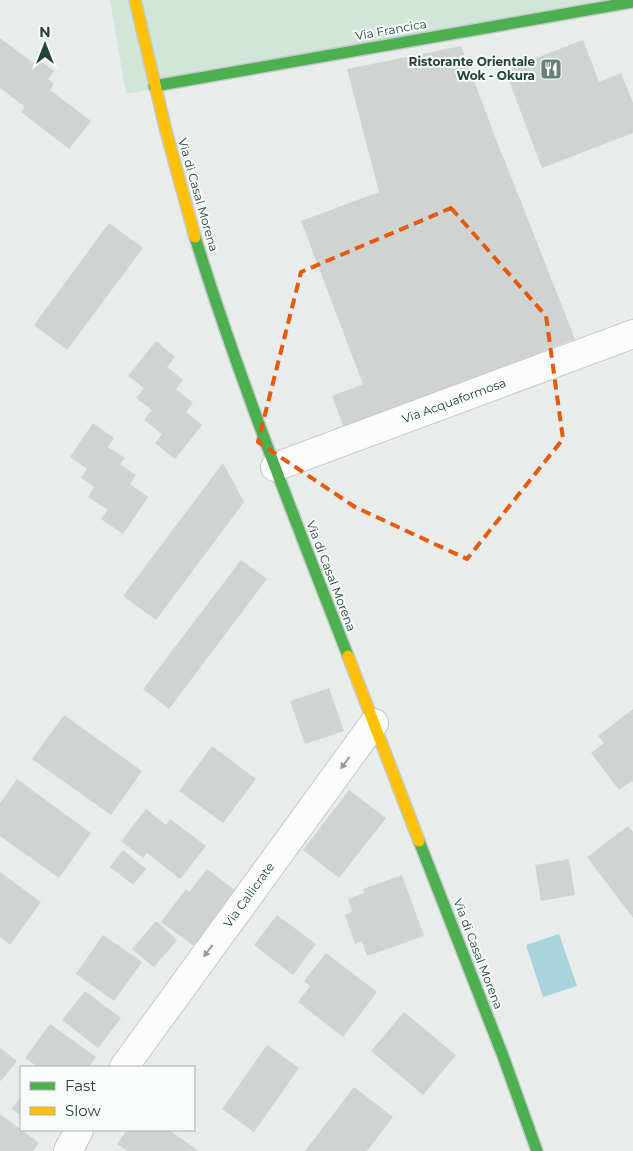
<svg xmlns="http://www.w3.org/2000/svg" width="633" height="1151" viewBox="0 0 633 1151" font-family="Montserrat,sans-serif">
<rect width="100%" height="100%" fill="#e8edeb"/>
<polygon fill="#d1e6d8" points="110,0 633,0 633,2 126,94"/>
<polygon fill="#a9d4db" points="559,934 577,986 543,997 526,945"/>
<g fill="#cfd4d2">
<polygon points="0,38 36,65 40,61 54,71 48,79 54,84 50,90 91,121 69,149 21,112 25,107 0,88"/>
<polygon points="583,40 599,82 621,73 633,103 633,133 542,168 505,70"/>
<polygon points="461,46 499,147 508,169 575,339 344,428 332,396 363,384 301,221 379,192 347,69"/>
<polygon points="109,223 143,248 67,350 34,325"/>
<polygon points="156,341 175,357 167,367 183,380 176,389 193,403 186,412 202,425 175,459 155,443 162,434 144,420 152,410 136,398 144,388 128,376"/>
<polygon points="93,423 114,438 108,447 125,458 120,464 136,475 130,484 148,497 123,534 101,519 108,510 88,497 94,487 81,478 87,469 70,457"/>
<polygon points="223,463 244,502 156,620 123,596"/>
<polygon points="241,560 267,579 169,709 143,689"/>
<polygon points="329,688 344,731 305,744 290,701"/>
<polygon points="633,709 633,783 632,781 619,790 591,753 604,743 598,736"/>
<polygon points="64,715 142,771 111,815 32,759"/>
<polygon points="212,746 256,779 223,823 179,791"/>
<polygon points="17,779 91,833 59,878 0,836 0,803"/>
<polygon points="349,790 386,818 339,878 303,850"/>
<polygon points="146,809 166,825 170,819 206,846 180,879 147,853 143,858 121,841"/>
<polygon points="628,826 633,832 633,918 587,857"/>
<polygon points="123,850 146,869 133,885 110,867"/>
<polygon points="569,859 575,895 541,901 535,865"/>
<polygon points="207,869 236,891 194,946 161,922 186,889 189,892"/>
<polygon points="0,872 41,902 10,945 0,937"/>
<polygon points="402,875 424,936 367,956 362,941 355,944 345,915 352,912 348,899 364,893 363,889"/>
<polygon points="277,915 316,944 293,975 254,945"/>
<polygon points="156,921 177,940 154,967 132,949"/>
<polygon points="103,935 142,962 114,1001 76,974"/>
<polygon points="326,953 377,992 343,1037 298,1002 310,986 304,981"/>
<polygon points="85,991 121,1018 98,1048 62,1020"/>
<polygon points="404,1012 456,1055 423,1095 371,1051"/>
<polygon points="50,1024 96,1057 89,1067 38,1067 25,1058"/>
<polygon points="267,1045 299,1068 254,1132 222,1109"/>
<polygon points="0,1048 17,1061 1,1081 0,1080"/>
<polygon points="354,1087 393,1117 367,1151 305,1151"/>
<polygon points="21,1096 21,1116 12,1109"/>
<polygon points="0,1114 39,1143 33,1151 0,1151"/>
<polygon points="127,1130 169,1130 199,1151 128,1151 117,1144"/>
</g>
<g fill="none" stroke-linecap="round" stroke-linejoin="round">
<g stroke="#c5cac8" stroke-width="30">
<g id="street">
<polyline points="275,467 633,334"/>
<polyline points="124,1067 374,723"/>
<polyline points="68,1151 79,1130"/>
</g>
</g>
<g stroke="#c3cbc8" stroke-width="14">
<g id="fast">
<polyline points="154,86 633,2"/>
<path d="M195,237C239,379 294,517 348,656"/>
<polyline points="419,841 503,1056 537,1151"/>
</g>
</g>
<g stroke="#c3cbc8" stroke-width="14">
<g id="slow">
<polyline points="135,0 166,131 195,237"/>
<polyline points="348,656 419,841"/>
</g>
</g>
<use href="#street" stroke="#fcfcfc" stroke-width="28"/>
<use href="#fast" stroke="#4caf50" stroke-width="11"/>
<use href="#slow" stroke="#ffc107" stroke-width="11"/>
</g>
<defs><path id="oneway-solid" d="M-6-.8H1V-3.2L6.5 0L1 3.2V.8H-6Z" transform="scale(1.25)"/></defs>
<g fill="#909f9b">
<use href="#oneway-solid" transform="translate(345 763) rotate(126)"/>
<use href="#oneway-solid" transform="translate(208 951) rotate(126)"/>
</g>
<path fill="none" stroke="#e8590c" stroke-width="4" stroke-dasharray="10 6" stroke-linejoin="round" d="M451,208L546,316L563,439L467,559L355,507L258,442L301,272Z"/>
<defs>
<g id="restaurant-square" transform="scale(1.125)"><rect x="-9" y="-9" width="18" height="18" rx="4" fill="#697e78" stroke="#f7fbf9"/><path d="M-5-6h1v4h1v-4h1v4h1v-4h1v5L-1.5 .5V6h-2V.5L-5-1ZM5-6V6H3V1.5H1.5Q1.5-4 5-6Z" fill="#fff"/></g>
</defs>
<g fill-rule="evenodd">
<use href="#restaurant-square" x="551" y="69"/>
</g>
<g text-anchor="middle" stroke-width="4" stroke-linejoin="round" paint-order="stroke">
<g font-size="12" fill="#24423a" stroke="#f7fbf9">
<text transform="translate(391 30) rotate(-10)" y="4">Via Francica</text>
<text transform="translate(198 195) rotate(74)" y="4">Via di Casal Morena</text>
<text transform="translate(454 401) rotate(-20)" y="4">Via Acquaformosa</text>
<text transform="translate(331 576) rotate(69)" y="4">Via di Casal Morena</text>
<text transform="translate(249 895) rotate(-54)" y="4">Via Callicrate</text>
<text transform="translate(478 954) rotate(69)" y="4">Via di Casal Morena</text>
</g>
<g font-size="12" font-weight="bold" fill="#24423a" stroke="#f7fbf9" text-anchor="end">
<text x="535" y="66">Ristorante Orientale<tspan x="535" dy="14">Wok - Okura</tspan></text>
</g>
</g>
<rect x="20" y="1066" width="175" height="65" fill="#f7fbf9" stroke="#a3b1ad"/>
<rect x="30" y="1082" width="25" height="8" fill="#4caf50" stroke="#a3b1ad"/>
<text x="65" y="1091" font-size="15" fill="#24423a">Fast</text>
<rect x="30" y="1107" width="25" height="8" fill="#ffc107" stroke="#a3b1ad"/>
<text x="65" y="1116" font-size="15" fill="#24423a">Slow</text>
<g transform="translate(45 45)" stroke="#f7fbf9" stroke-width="4" paint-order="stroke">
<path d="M0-4L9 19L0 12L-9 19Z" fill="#24423a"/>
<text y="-8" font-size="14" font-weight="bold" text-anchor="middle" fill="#24423a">N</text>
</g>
</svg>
